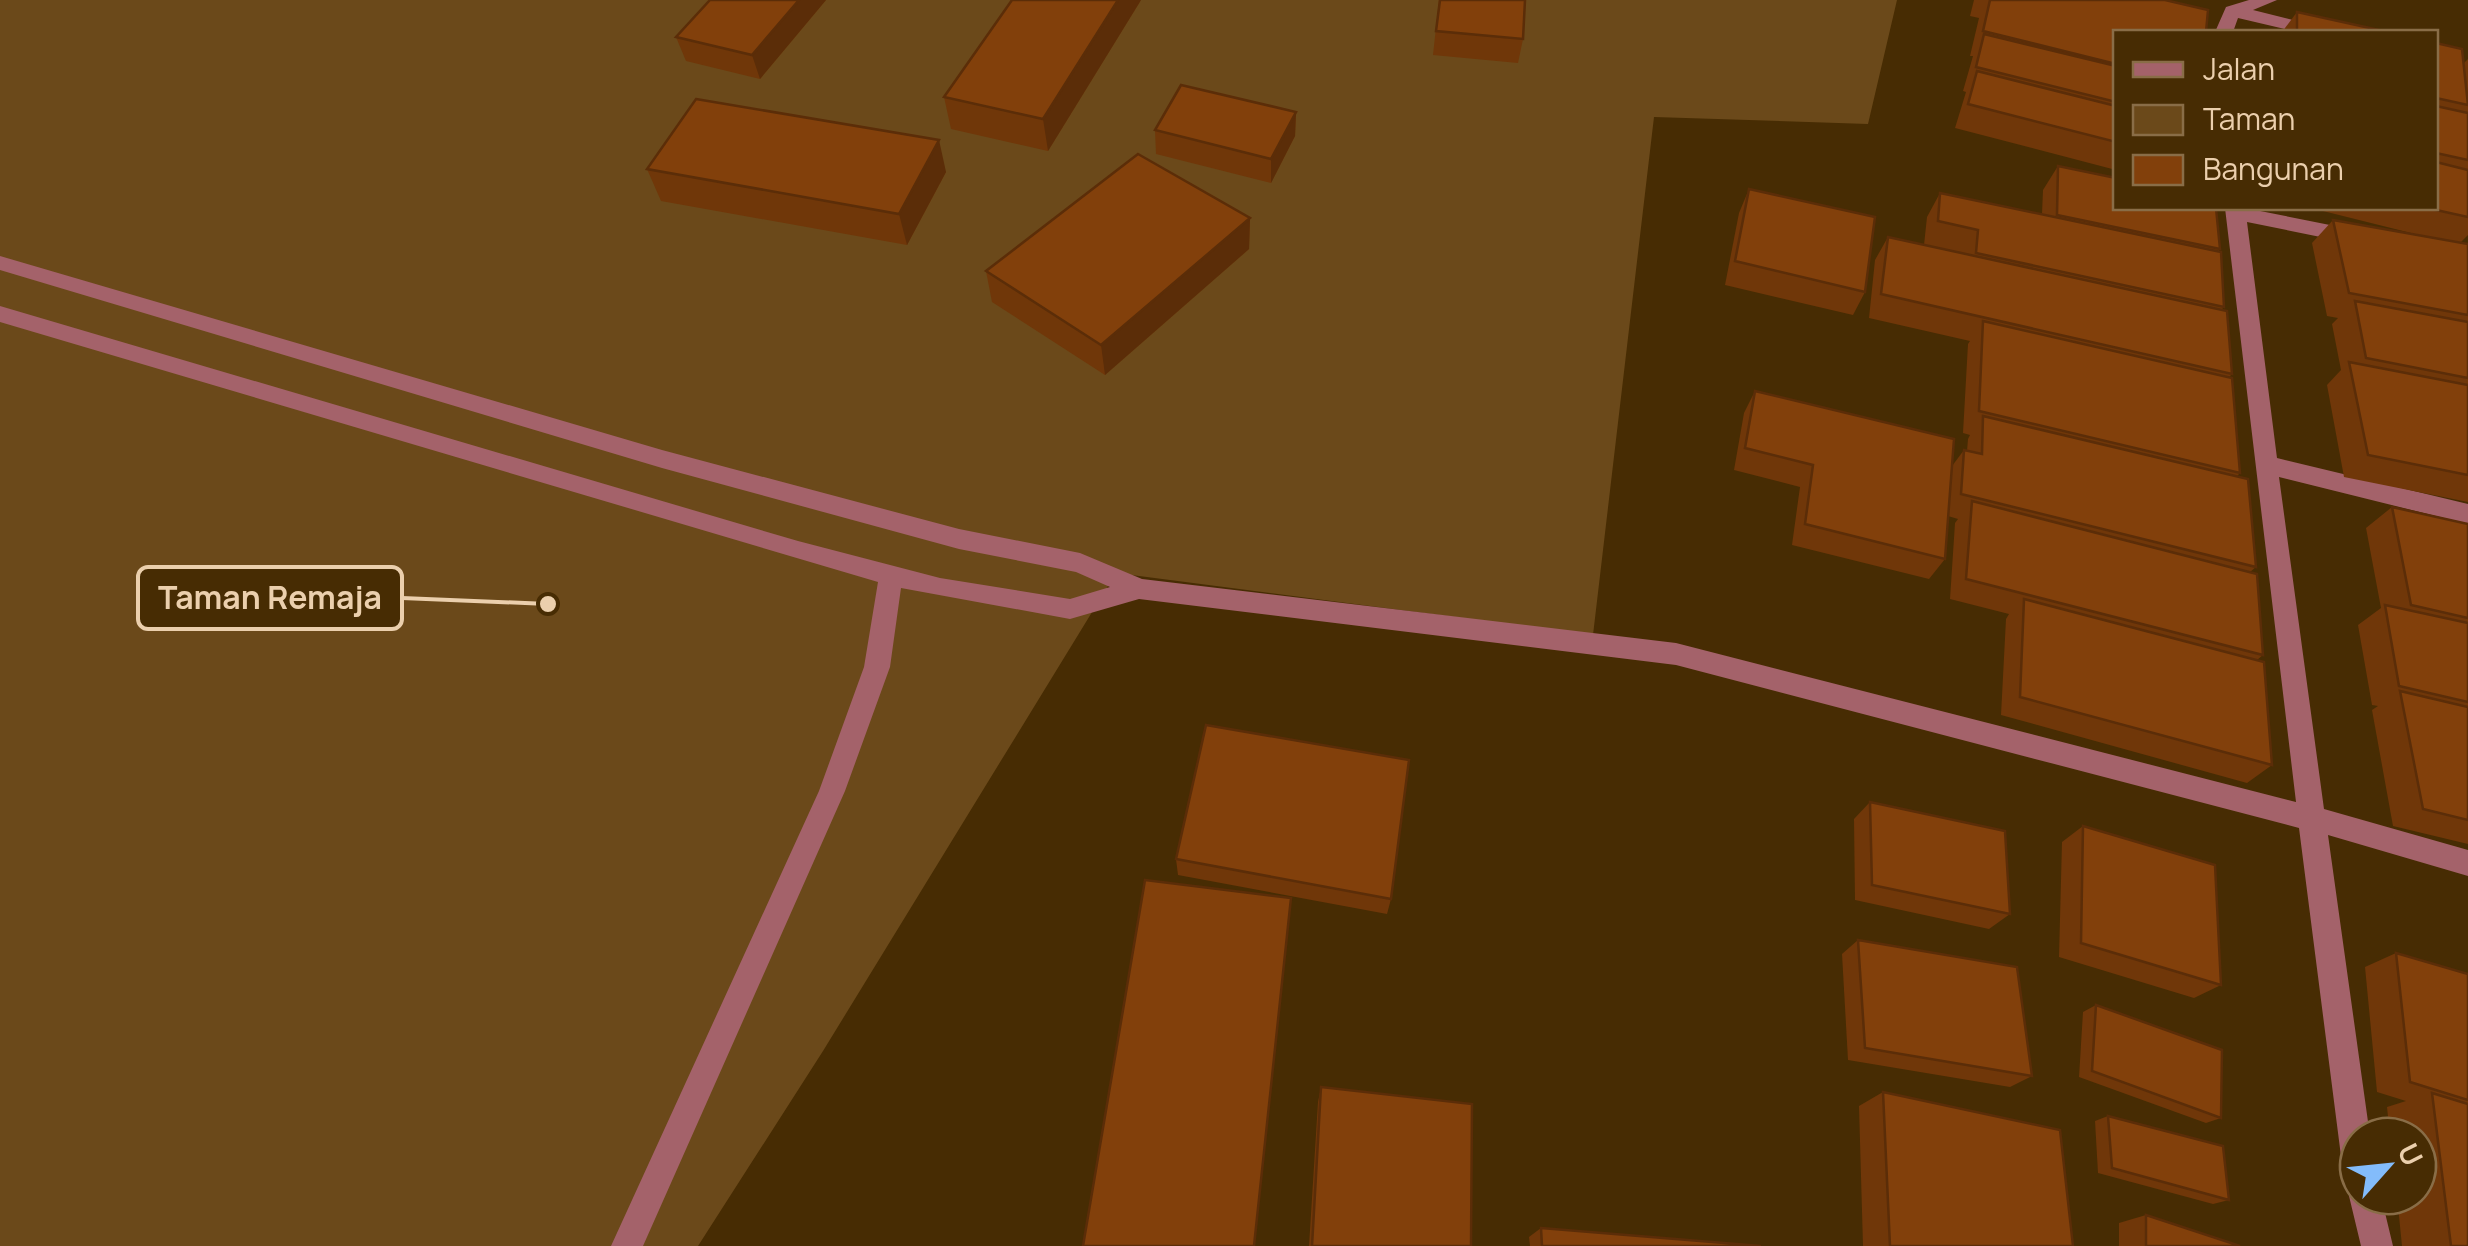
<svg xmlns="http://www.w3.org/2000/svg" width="2468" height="1246" viewBox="0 0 2468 1246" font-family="Manrope,sans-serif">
<rect width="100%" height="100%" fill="#472c03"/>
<polygon fill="#6b491a" points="0,0 1897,0 1868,124 1654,117 1593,635 1116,573 823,1051 698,1246 0,1246"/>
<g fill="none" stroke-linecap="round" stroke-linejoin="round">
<g fill="#a4626a" fill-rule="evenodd">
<polygon points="2249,0 2277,0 2253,10 2325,28 2328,32 2298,32 2238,18 2233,32 2215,32 2226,7"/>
<polygon points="2225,208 2245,208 2355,230 2365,237 2355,244 2247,222 2277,458 2468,504 2468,524 2279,477 2324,809 2468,850 2468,876 2328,835 2370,1136 2358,1136 2358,1180 2347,1175 2342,1164 2299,828 1676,665 1139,599 1070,619 901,588 890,667 845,791 643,1246 611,1246 819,791 864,667 878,582 0,322 0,306 798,541 940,578 1070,599 1110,587 1076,572 959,549 662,468 0,270 0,256 662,450 959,529 1080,553 1142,579 1676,643 2296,802"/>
<polygon points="2358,1183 2358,1196 2381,1196 2393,1246 2361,1246 2349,1196"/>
</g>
</g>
<g fill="#703709">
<polygon points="826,0 760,79 686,61 676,37"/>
<polygon points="1141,0 1048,151 951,129 944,97"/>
<polygon points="1439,0 1523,39 1518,63 1433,55"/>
<polygon points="1974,0 2165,0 2116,32 2116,170 1955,128 1966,92 1963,91 1973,56 1970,56 1979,18 1970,16"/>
<polygon points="2297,12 2388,32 2282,32"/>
<polygon points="2436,43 2464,63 2468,59 2468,235 2460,243 2468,244 2468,502 2344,477 2327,385 2341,370 2332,324 2338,318 2327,316 2312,243 2333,220 2427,237 2315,209 2314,208 2436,208"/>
<polygon points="1296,112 1295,136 1271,183 1156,154 1155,130"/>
<polygon points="2058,166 2220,249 2218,252 2224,307 2221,310 2232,374 2229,377 2240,473 2237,476 2256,567 2250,572 2263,655 2257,660 2272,765 2247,783 2001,715 2006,619 2009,614 1950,599 1955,523 1958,519 1948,516 1945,559 1929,579 1792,545 1800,487 1734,470 1744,413 1755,391 1952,466 1964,450 1967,451 1968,439 1970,435 1963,433 1968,344 1970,341 1869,318 1875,260 1888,237 1924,245 1927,217 1940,193 2042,214 2043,190"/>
<polygon points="647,169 946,172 907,245 661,201"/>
<polygon points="1749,189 1865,292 1853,315 1725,285 1739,213"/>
<polygon points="1250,218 1249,249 1105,375 992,302 986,271"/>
<polygon points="2392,507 2468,524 2468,844 2393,826 2372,710 2378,706 2372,705 2358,625 2381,608 2366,528"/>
<polygon points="1870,802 2010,914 1989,929 1855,900 1854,819"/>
<polygon points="2083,826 2221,985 2194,998 2059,957 2062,842"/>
<polygon points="1176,859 1391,899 1387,914 1178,875"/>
<polygon points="1858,940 2032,1076 2010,1087 1848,1060 1842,954"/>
<polygon points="2396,953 2468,974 2468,1246 2402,1246 2397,1196 2418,1196 2418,1136 2390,1136 2387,1107 2406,1101 2377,1092 2365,967"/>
<polygon points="2096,1005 2221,1118 2206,1123 2079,1077 2083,1012"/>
<polygon points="1321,1087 1471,1246 1309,1246 1318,1102"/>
<polygon points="1883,1092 2073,1246 1863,1246 1859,1106"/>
<polygon points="2108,1116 2229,1200 2213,1204 2098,1173 2095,1121"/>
<polygon points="2146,1215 2240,1246 2119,1246 2119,1223"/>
<polygon points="1541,1228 1761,1246 1530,1246 1529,1237"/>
</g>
<g fill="#5b2d08">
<polygon points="799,0 826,0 760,79 752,55"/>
<polygon points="1118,0 1141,0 1048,151 1043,119"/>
<polygon points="1296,112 1295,136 1271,183 1271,159"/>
<polygon points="939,140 946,172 907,245 899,214"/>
<polygon points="1250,218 1249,249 1105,375 1101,345"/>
</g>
<g fill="#82400b" stroke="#5b2d08" stroke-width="2.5">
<polygon points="710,0 799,0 752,55 676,37"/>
<polygon points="1012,0 1118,0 1043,119 944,97"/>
<polygon points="1440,0 1525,0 1523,39 1436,31"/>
<polygon points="1990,0 2165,0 2208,10 2206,32 2116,32 2116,64 1983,31"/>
<polygon points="2297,12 2388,32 2297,32"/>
<polygon points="1984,34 2116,66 2116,102 1976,67"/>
<polygon points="2436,43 2462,49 2468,105 2436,98"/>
<polygon points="1977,71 2116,106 2116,142 1968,104"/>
<polygon points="1181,85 1296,112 1271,159 1155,130"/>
<polygon points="696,99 939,140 899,214 647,169"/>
<polygon points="2436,106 2468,113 2468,160 2436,153"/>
<polygon points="1138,154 1250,218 1101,345 986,271"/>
<polygon points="2436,162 2468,170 2468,217 2427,208 2436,208"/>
<polygon points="2058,166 2116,178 2116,208 2216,208 2220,249 2057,215"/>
<polygon points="1749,189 1875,217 1865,292 1735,261"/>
<polygon points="1940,193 2221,252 2224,307 1976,253 1978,230 1938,221"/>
<polygon points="2333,220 2468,244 2468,315 2349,293"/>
<polygon points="1888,237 2227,311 2232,374 1881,294"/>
<polygon points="2355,301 2468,322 2468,378 2366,358"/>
<polygon points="1983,321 2232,378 2240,473 1979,411"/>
<polygon points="2349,362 2468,385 2468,475 2368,455"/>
<polygon points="1755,391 1954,439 1945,559 1805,524 1813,465 1745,448"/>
<polygon points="1983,416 2248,479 2256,567 1961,494 1964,450 1982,454"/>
<polygon points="1972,501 2257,574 2263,655 1966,579"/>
<polygon points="2392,507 2468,524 2468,618 2411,605"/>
<polygon points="2024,599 2264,662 2272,765 2020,697"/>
<polygon points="2385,605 2468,623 2468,702 2399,686"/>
<polygon points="2400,691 2468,707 2468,820 2423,809"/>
<polygon points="1206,725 1409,760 1391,899 1176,859"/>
<polygon points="1870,802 2005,831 2010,914 1872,885"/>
<polygon points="2083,826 2215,865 2221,985 2081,943"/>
<polygon points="1145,880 1291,898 1254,1246 1083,1246"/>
<polygon points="1858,940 2017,967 2032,1076 1865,1048"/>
<polygon points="2396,953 2468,974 2468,1100 2410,1082"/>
<polygon points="2096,1005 2222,1050 2221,1118 2092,1071"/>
<polygon points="1321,1087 1472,1104 1471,1246 1312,1246"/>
<polygon points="1883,1092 2060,1130 2073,1246 1890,1246"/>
<polygon points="2432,1093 2468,1104 2468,1246 2451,1246"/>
<polygon points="2108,1116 2223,1146 2229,1200 2112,1168"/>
<polygon points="2146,1215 2240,1246 2146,1246"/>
<polygon points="1541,1228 1761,1246 1542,1246"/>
</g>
<path fill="none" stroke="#ebcfad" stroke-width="4" d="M548 604L402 598"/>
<circle fill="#ebcfad" stroke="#472c03" stroke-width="4" cx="548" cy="604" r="10"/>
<rect fill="#472c03" stroke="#ebcfad" stroke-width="4" x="138" y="567" width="264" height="62" rx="10"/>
<g font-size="32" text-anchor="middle" font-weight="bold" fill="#ebcfad">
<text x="270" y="609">Taman Remaja</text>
</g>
<rect x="2113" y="30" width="325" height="180" fill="#472c03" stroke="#896d47" stroke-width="2.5"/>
<rect x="2133" y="62" width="50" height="15" fill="#a4626a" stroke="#896d47" stroke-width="2.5"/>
<text x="2203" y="80" font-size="30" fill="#ebcfad">Jalan</text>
<rect x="2133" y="105" width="50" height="30" fill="#6b491a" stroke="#896d47" stroke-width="2.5"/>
<text x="2203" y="130" font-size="30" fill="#ebcfad">Taman</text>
<rect x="2133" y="155" width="50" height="30" fill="#82400b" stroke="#896d47" stroke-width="2.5"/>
<text x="2203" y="180" font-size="30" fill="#ebcfad">Bangunan</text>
<g transform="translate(2388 1166) rotate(63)"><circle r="48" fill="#472c03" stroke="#896d47" stroke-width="2.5"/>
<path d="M0-8L18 38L0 25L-18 38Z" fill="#83bcfb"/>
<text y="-15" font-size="28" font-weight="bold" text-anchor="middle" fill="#ebcfad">U</text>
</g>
</svg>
